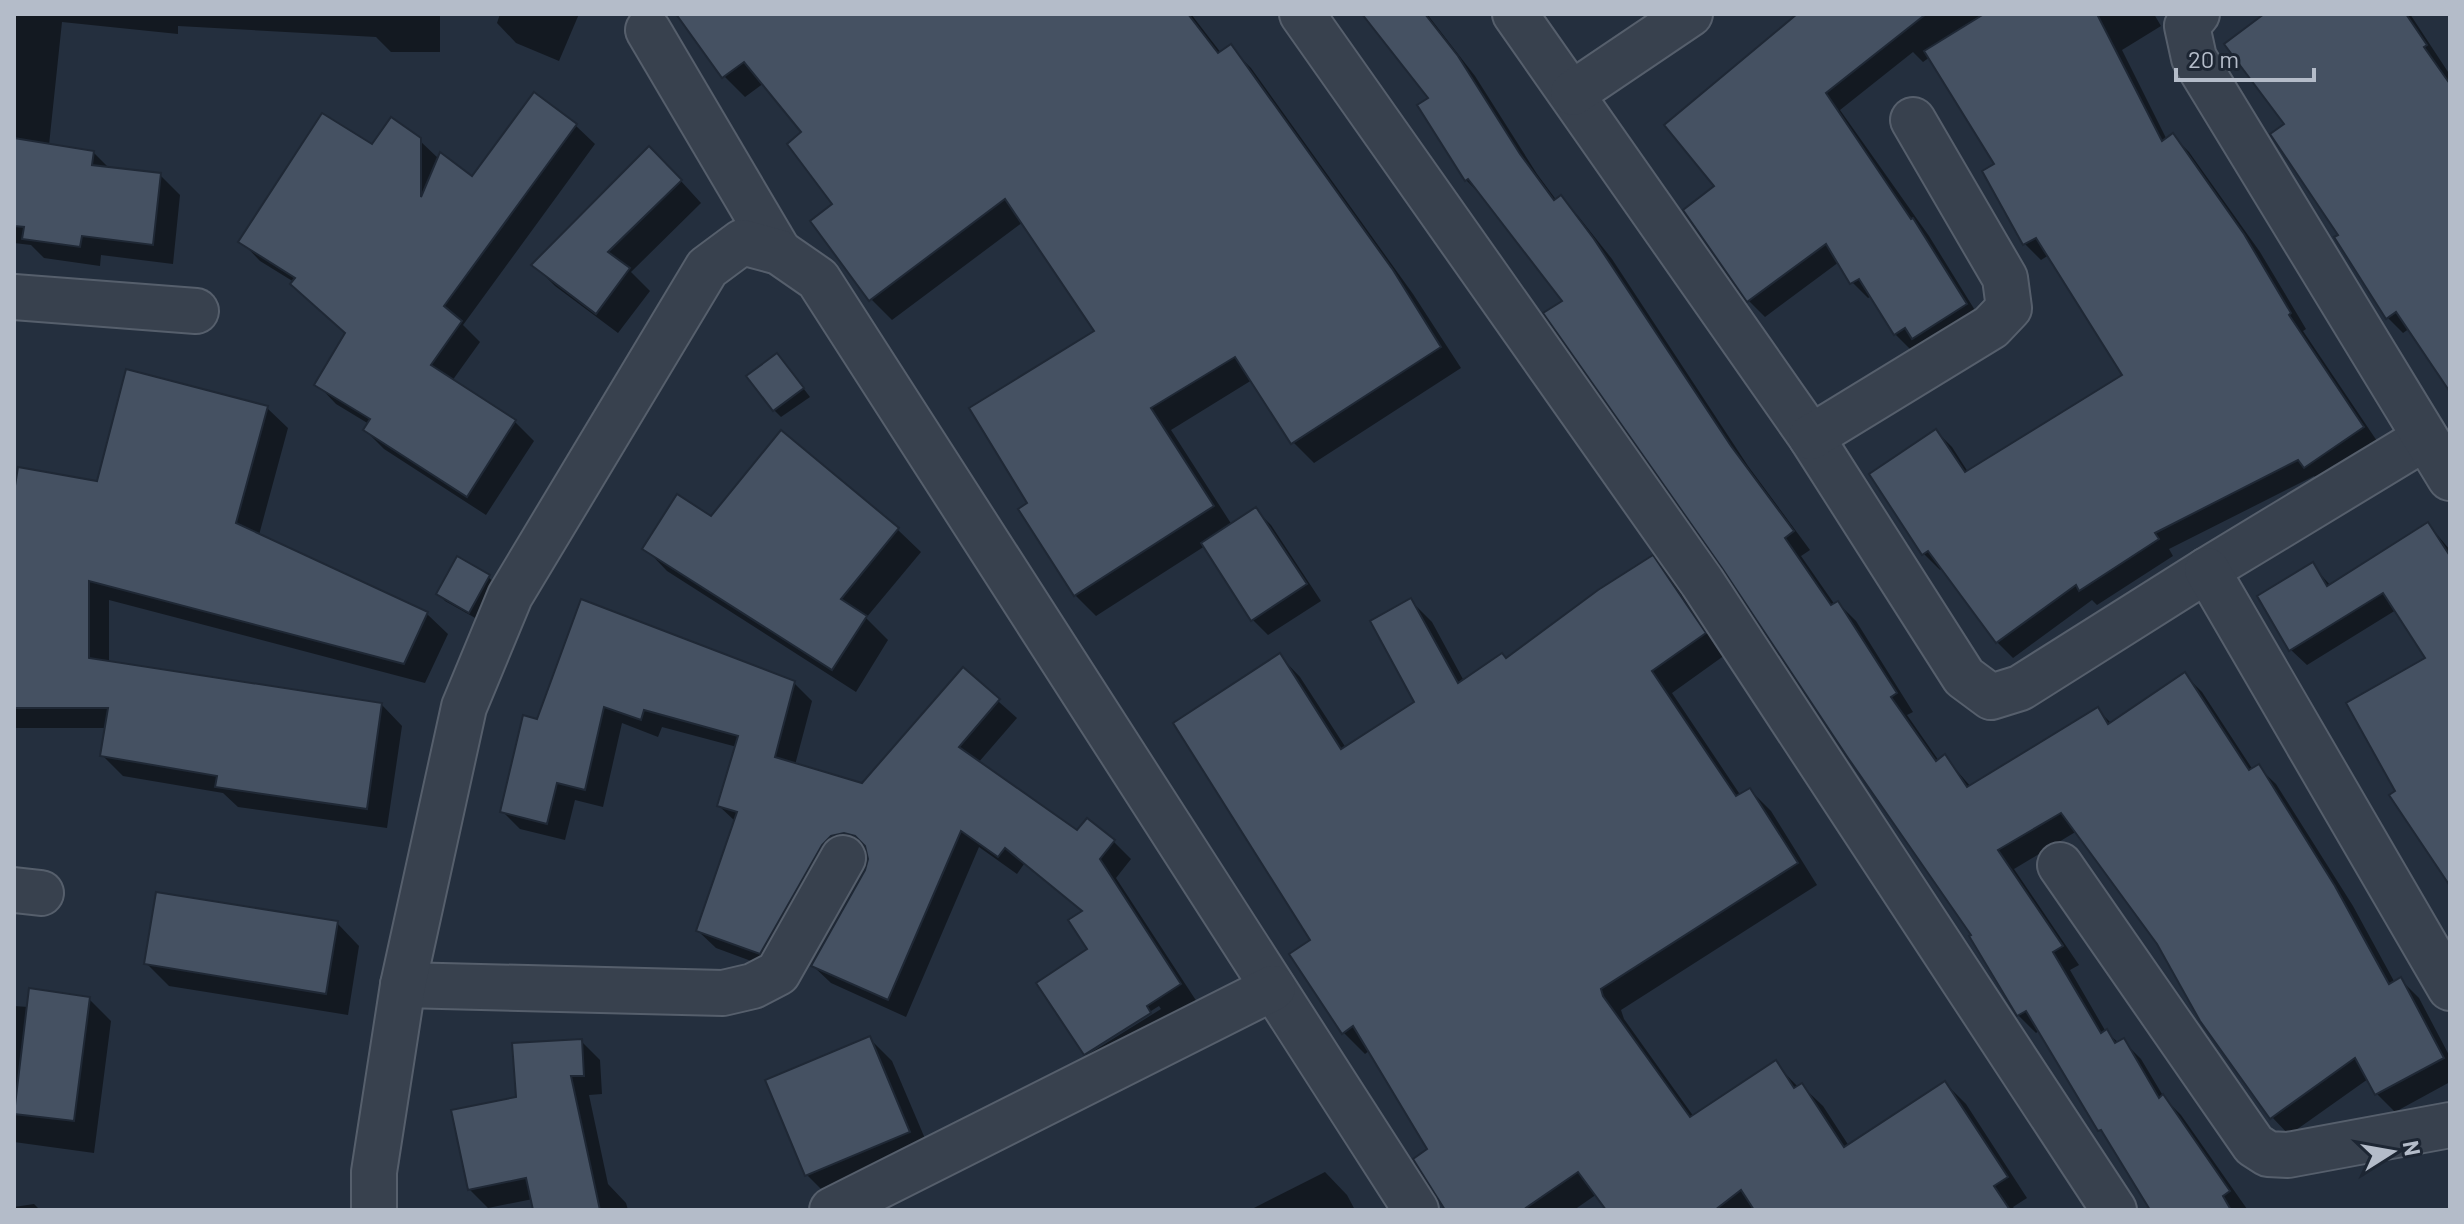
<svg xmlns="http://www.w3.org/2000/svg" width="2464" height="1224" viewBox="0 0 2464 1224" font-family="Barlow,sans-serif">
<rect width="100%" height="100%" fill="#242f3e"/>
<g fill="#0007">
<polygon points="14,14 440,14 440,52 391,52 376,37 178,26 178,34 62,22 49,145 93,152 110,169 160,175 180,195 173,264 101,255 100,266 44,258 31,245 14,243"/>
<polygon points="500,14 579,14 559,61 516,43 497,23"/>
<polygon points="679,14 1191,14 1221,53 1230,47 1251,68 1413,294 1461,368 1314,463 1293,442 1252,380 1171,430 1232,525 1256,510 1271,525 1321,601 1268,635 1253,620 1205,546 1096,616 1075,595 1030,504 1097,331 1023,222 892,320 871,299 804,132 764,83 745,97 724,76"/>
<polygon points="1365,14 1427,14 1475,76 1537,174 1557,201 1561,198 1578,216 1612,259 1748,466 1810,550 1801,556 1835,605 1838,603 1856,621 1913,712 1907,715 1939,761 1945,757 1971,787 2098,710 2112,724 2184,674 2202,692 2253,770 2258,767 2276,784 2353,906 2395,983 2401,980 2419,998 2450,1057 2450,1082 2395,1112 2377,1094 2368,1079 2289,1135 2272,1117 2159,943 2077,831 2014,869 2079,965 2070,970 2106,1032 2119,1043 2123,1041 2141,1059 2165,1099 2181,1115 2247,1209 2151,1210 2040,1030 2036,1033 2018,1015 1974,935 1565,301 1484,198 1466,180 1431,98"/>
<polygon points="1799,14 2154,14 2161,26 2122,50 2167,140 2173,136 2189,152 2260,252 2306,329 2303,331 2379,444 2321,483 2314,476 2169,549 2173,556 2097,605 2092,600 2013,658 1997,642 1943,568 1940,570 1924,554 1936,431 1952,447 1968,472 2125,375 2049,255 2041,260 2025,244 1984,172 1997,164 1930,57 1923,62 1913,52 1840,110 1929,236 1981,320 1929,353 1920,344 1911,350 1895,334 1872,296 1868,298 1852,282 1839,262 1765,317 1749,301 1685,210 1717,186"/>
<polygon points="2267,14 2410,14 2450,75 2450,388 2410,328 2403,333 2387,317 2341,235 2287,125"/>
<polygon points="575,125 595,144 463,325 480,342 452,381 515,422 534,441 486,515 384,449 365,430 369,424 336,404 317,384 347,334 294,282 260,261 241,241 372,147 419,140 439,159 473,179"/>
<polygon points="670,169 701,203 631,272 650,291 618,333 555,286 534,265"/>
<polygon points="784,363 810,397 781,417 774,410"/>
<polygon points="267,408 288,428 259,535 427,614 448,634 425,683 109,600 109,663 382,705 402,726 387,828 238,807 223,793 123,776 102,755 107,728 14,728 14,504 99,483"/>
<polygon points="781,433 898,530 921,552 866,618 888,640 856,692 667,571 645,548 712,519"/>
<polygon points="2428,524 2450,550 2450,882 2398,792 2428,659 2396,610 2307,665 2291,650 2312,565 2331,586"/>
<polygon points="1652,558 1673,579 1725,655 1672,693 1741,796 1750,790 1771,811 1817,885 1621,1010 1624,1019 1694,1117 1775,1063 1799,1088 1802,1086 1823,1106 1849,1146 1945,1083 1966,1104 2027,1198 2013,1207 2015,1210 1608,1210 1597,1194 1574,1210 1447,1210 1430,1149 1370,1050 1365,1054 1344,1033 1313,941 1280,656 1300,677 1346,748 1417,702 1411,601 1432,622 1464,681 1507,660"/>
<polygon points="488,577 496,584 477,619 445,601 438,593"/>
<polygon points="582,602 794,683 812,701 795,765 862,786 963,670 1017,718 978,763 1077,833 1114,842 1131,859 1116,878 1197,1002 1104,1072 1087,1055 1161,1009 1159,1006 1087,1051 1087,1055 1039,984 1090,950 1083,912 1024,864 1017,874 979,847 906,1017 831,983 813,966 867,870 870,859 868,852 863,850 778,971 716,948 698,931 736,822 719,806 737,747 662,727 658,737 622,723 603,807 575,800 565,840 520,829 502,811"/>
<polygon points="337,923 359,946 348,1015 169,986 147,964"/>
<polygon points="89,999 111,1021 94,1153 14,1142 14,1006 28,1007"/>
<polygon points="869,1038 892,1061 932,1155 830,1198 807,1175 768,1081"/>
<polygon points="581,1041 600,1060 602,1094 589,1095 608,1184 626,1203 628,1210 535,1210 533,1199 488,1208 469,1189 518,1098"/>
<polygon points="1325,1172 1347,1195 1355,1210 1250,1210"/>
<polygon points="34,1204 40,1210 14,1210 14,1207"/>
</g>
<g fill="#455162" stroke="#1f2835" stroke-width="2">
<polygon points="676,14 1188,14 1218,53 1231,44 1393,270 1441,347 1291,444 1235,357 1151,408 1214,506 1074,596 1018,509 1027,503 969,408 1094,331 1005,199 869,301 810,221 832,204 787,144 801,132 744,62 722,78"/>
<polygon points="1362,14 1425,14 1458,56 1520,154 1554,200 1561,195 1594,239 1731,446 1794,531 1785,538 1831,605 1838,601 1897,693 1891,697 1936,761 1945,754 1967,787 2098,707 2108,724 2185,672 2249,770 2259,764 2335,886 2389,984 2401,977 2444,1058 2375,1095 2355,1058 2270,1119 2200,1021 2157,944 2061,813 1998,850 2063,946 2053,952 2101,1033 2107,1029 2115,1043 2124,1038 2159,1098 2163,1094 2230,1191 2223,1196 2231,1210 2150,1210 2101,1130 2098,1131 2026,1011 2017,1016 1969,936 1971,935 1848,758 1722,568 1543,313 1562,301 1468,179 1465,181 1417,105 1428,98"/>
<polygon points="1797,14 1926,14 1826,93 1911,219 1913,218 1967,304 1912,339 1905,328 1894,335 1859,279 1850,284 1826,244 1747,302 1683,210 1714,186 1664,125"/>
<polygon points="1984,14 2097,14 2162,141 2173,133 2244,234 2291,313 2289,315 2364,427 2304,468 2298,460 2155,533 2159,539 2079,591 2076,585 1996,643 1928,551 1922,555 1869,474 1936,429 1965,472 2122,375 2036,238 2023,245 1982,171 1994,164 1924,51"/>
<polygon points="2264,14 2406,14 2427,45 2424,47 2450,84 2450,392 2396,312 2386,319 2334,237 2338,235 2270,134 2284,124 2224,44"/>
<polygon points="534,92 577,124 444,306 462,321 431,365 516,420 467,497 363,430 370,419 314,385 345,333 290,284 295,278 238,242 322,113 372,144 391,117 421,138 421,197 440,152 472,176"/>
<polygon points="14,138 94,151 92,165 161,173 153,245 82,236 80,247 22,239 24,227 14,226"/>
<polygon points="649,146 682,180 608,252 630,268 596,314 531,265"/>
<polygon points="777,353 804,388 773,411 746,376"/>
<polygon points="126,369 268,406 236,523 428,612 404,664 89,581 89,658 382,703 367,809 215,787 217,776 100,756 108,708 14,708 14,492 18,467 97,481"/>
<polygon points="781,430 899,528 841,599 867,616 832,670 642,549 677,494 711,516"/>
<polygon points="1256,507 1307,584 1251,621 1201,543"/>
<polygon points="2428,522 2450,556 2450,886 2389,795 2395,791 2346,703 2425,658 2383,593 2289,651 2257,596 2313,562 2327,586"/>
<polygon points="1653,555 1706,633 1652,671 1736,796 1750,788 1798,863 1601,989 1603,996 1690,1117 1776,1060 1794,1088 1802,1083 1844,1147 1945,1081 2008,1177 1994,1186 2010,1210 1754,1210 1741,1190 1715,1210 1606,1210 1578,1172 1523,1210 1445,1210 1413,1159 1427,1149 1353,1026 1342,1034 1289,954 1310,940 1173,723 1280,653 1341,749 1414,702 1370,621 1411,598 1458,683 1502,653 1506,658 1598,590"/>
<polygon points="457,556 490,575 469,613 436,594"/>
<polygon points="581,599 795,681 775,757 862,783 963,667 1000,699 959,747 1077,830 1087,818 1115,840 1100,859 1181,984 1147,1006 1151,1013 1084,1055 1036,983 1087,949 1068,920 1082,911 1005,848 998,857 961,831 888,1000 811,966 865,870 868,859 865,846 855,836 844,833 831,836 822,845 760,954 696,931 737,812 717,806 738,736 644,710 641,720 604,707 585,790 557,783 547,824 500,812 523,715 537,719"/>
<polygon points="156,892 338,921 326,994 144,964"/>
<polygon points="29,988 90,997 74,1121 14,1114"/>
<polygon points="870,1036 910,1132 805,1176 765,1080"/>
<polygon points="582,1039 584,1076 571,1076 600,1210 533,1210 526,1178 468,1190 451,1110 516,1097 512,1043"/>
</g>
<g fill="none" stroke-linecap="round" stroke-linejoin="round">
<g stroke="#565f6c" stroke-width="48">
<g id="minor">
<polyline points="1302,14 1702,582 2114,1210"/>
<polyline points="1515,14 1811,437 1964,677 1991,697 2020,688 2207,570 2425,438"/>
<polyline points="2197,14 2187,26 2194,58 2450,478"/>
<polyline points="648,30 779,252"/>
<polyline points="1573,93 1690,14"/>
<polyline points="14,297 196,311"/>
<polyline points="1811,437 1991,327 2009,308 2005,278 1913,120"/>
<polyline points="2207,570 2450,988"/>
<polyline points="2060,865 2254,1145 2268,1154 2288,1155 2450,1125"/>
<polyline points="14,890 41,893"/>
<polyline points="403,985 723,993 753,986 778,973 843,858"/>
<polyline points="374,1210 374,1172 403,985 464,707 510,596 707,268 742,242 779,252 818,279 1416,1210"/>
<polyline points="832,1210 1273,988"/>
</g>
</g>
<use href="#minor" stroke="#38414e" stroke-width="44"/>
</g>
<rect width="2464" height="1224" fill="none" stroke="#b4bcc9" stroke-width="32"/>
<g transform="translate(2392 1152) rotate(79)" stroke="#1d2633" stroke-width="6" paint-order="stroke">
<path d="M0-6L14 30L0 20L-14 30Z" fill="#b4bcc9"/>
<text y="-12" font-size="22" font-weight="bold" text-anchor="middle" fill="#b4bcc9">N</text>
</g>
<path d="M2176 68v12h138v-12" fill="none" stroke="#b4bcc9" stroke-width="4"/>
<text x="2188" y="68" font-size="24" fill="#b4bcc9" stroke="#1d2633" stroke-width="6" paint-order="stroke">20 m</text>
</svg>
